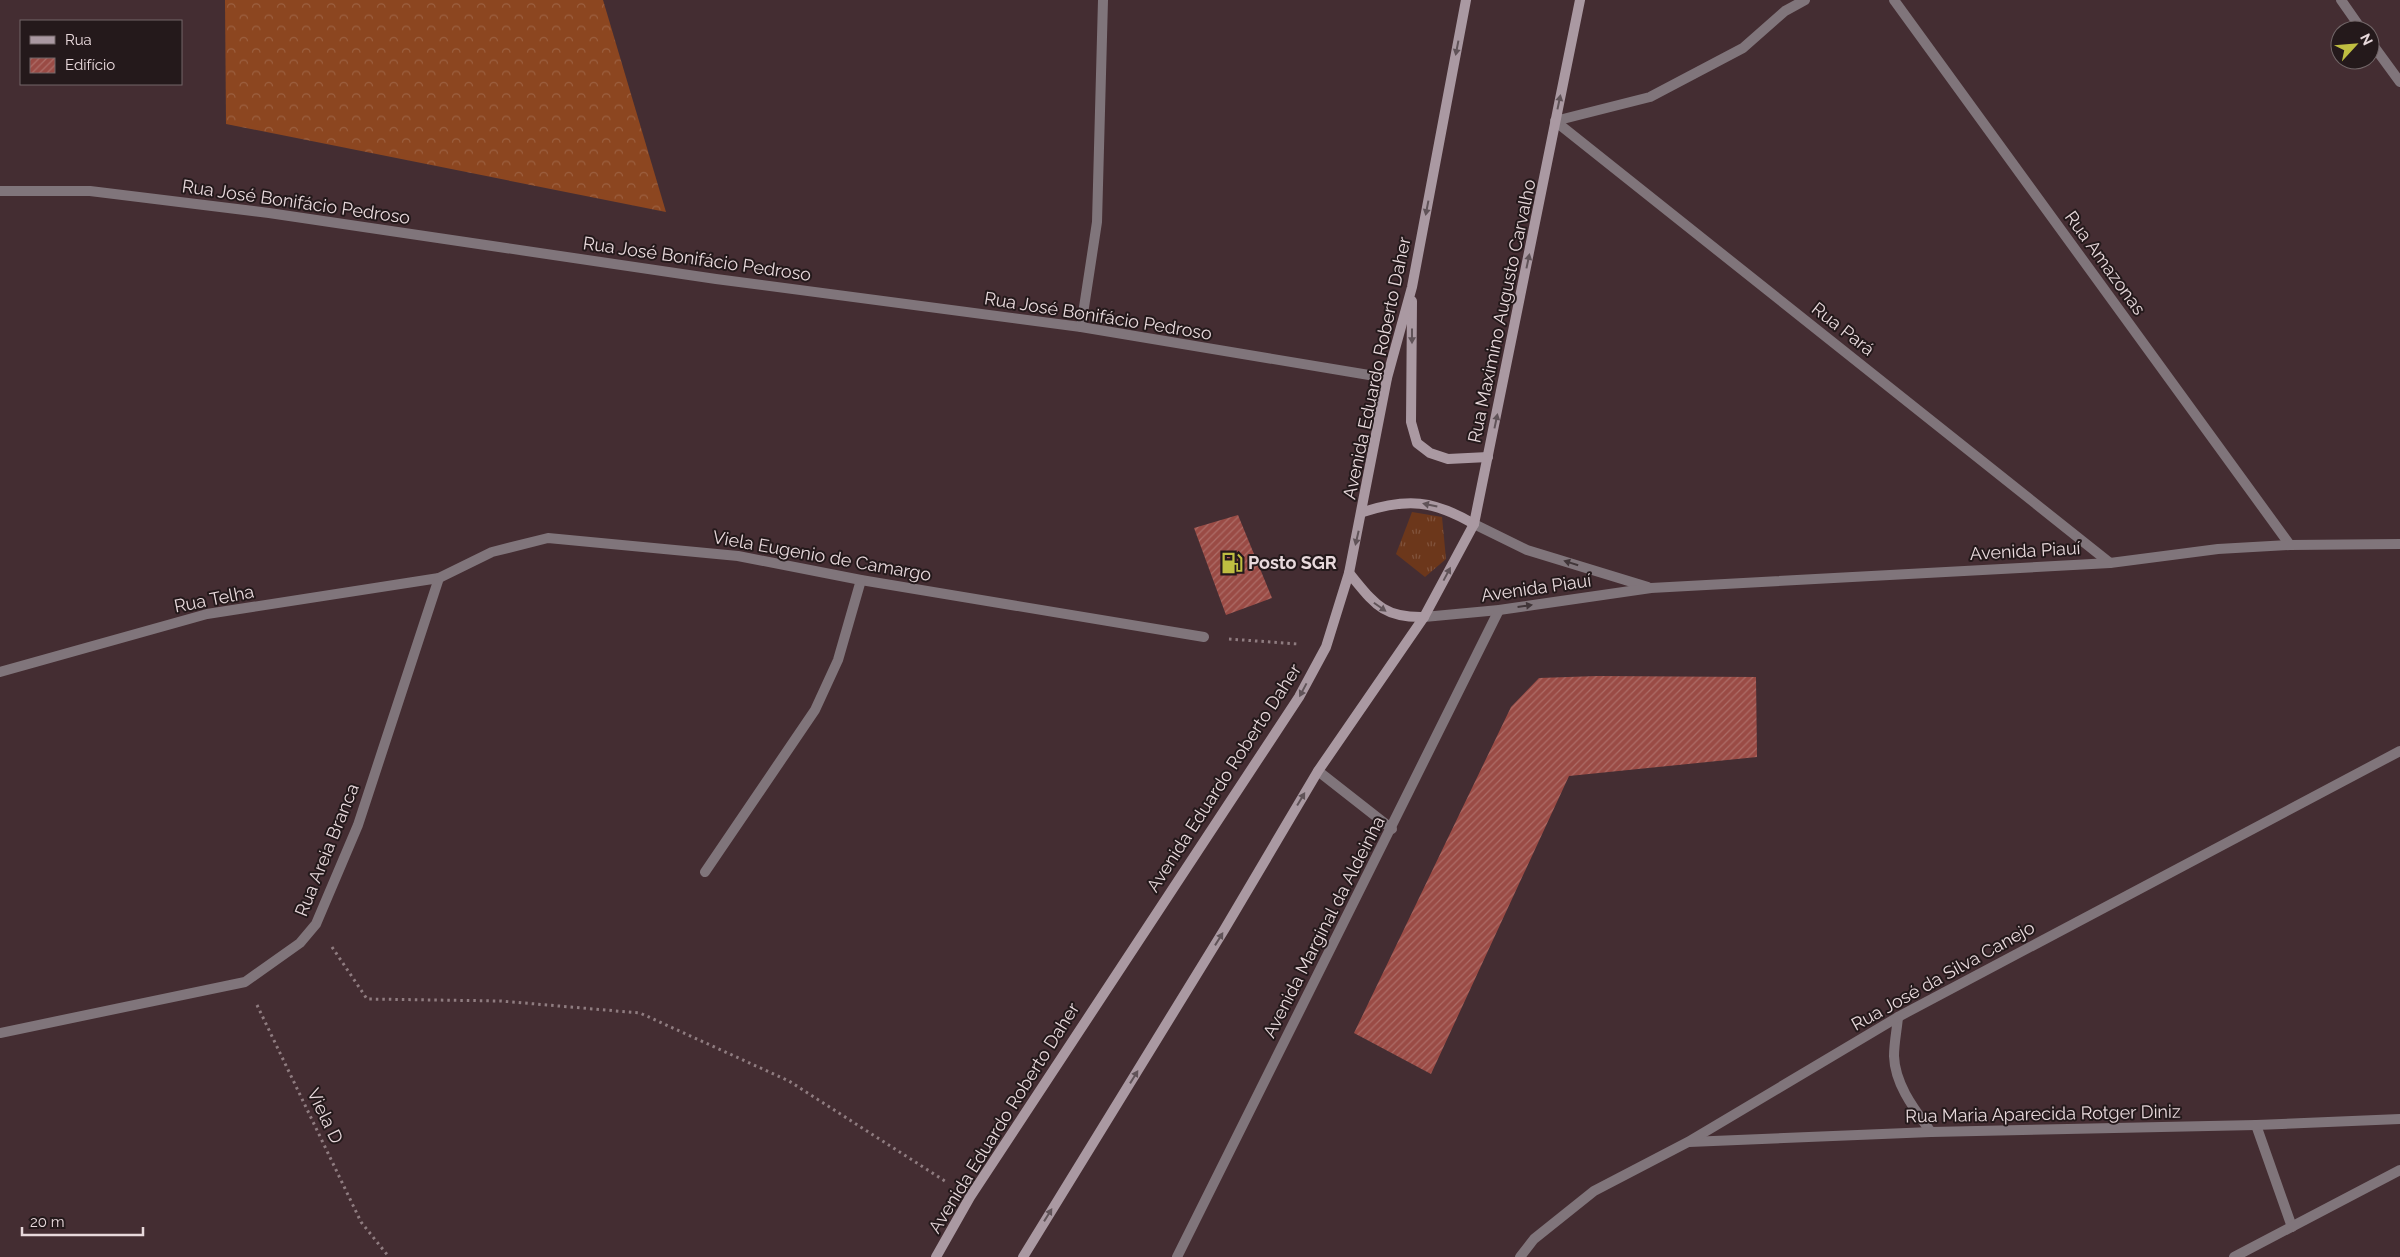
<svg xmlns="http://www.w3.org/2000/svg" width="2400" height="1257" viewBox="0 0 2400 1257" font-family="Raleway,sans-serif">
<defs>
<pattern id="forest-crowns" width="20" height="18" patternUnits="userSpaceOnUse" patternTransform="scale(1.25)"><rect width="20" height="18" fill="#8c4620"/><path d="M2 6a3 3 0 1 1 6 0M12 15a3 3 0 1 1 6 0" fill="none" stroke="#9c6040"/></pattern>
<pattern id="park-tufts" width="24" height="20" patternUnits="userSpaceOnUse" patternTransform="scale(1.25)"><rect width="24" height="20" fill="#6c371b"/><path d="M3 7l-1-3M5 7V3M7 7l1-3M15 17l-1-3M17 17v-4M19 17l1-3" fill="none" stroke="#81533c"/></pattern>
<pattern id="building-hatch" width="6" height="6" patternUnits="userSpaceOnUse" patternTransform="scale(1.25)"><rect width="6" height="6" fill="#9a4b45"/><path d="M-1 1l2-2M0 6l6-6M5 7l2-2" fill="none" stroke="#ad6d68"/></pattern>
</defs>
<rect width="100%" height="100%" fill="#442d32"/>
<polygon fill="url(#forest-crowns)" points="225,0 603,0 666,212 226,124"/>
<polygon fill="url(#park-tufts)" points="1412,512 1442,517 1446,559 1425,577 1396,554"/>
<g fill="url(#building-hatch)">
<polygon points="1238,515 1272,598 1226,615 1194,528"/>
<polygon points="1597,676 1756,677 1757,757 1569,776 1431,1074 1354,1033 1511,707 1539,678"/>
</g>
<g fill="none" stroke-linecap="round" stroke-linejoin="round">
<g stroke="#8f7c80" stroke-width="3" stroke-dasharray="2.5 4" stroke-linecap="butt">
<polyline points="1229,639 1298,644"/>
<polyline points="332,947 367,999 501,1001 640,1013 789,1081 948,1183"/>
<polyline points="257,1005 361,1222 389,1257"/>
</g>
<g stroke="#80757b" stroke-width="10">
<polyline points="1894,0 2290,545"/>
<polyline points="2341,0 2362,30"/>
<polyline points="2370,41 2400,82"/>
<polyline points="1555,121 2110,563"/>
<polyline points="1555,121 1650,97 1743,48 1785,11 1805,0"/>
<polyline points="0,191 90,191 269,213 716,279 1081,327 1387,378"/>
<polyline points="1081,327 1097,222 1103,0"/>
<polyline points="1474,524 1527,550 1648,587"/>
<polyline points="1424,617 1499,610 1651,588 2110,563 2218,549 2290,545 2400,544"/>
<polyline points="0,672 207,614 439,578 492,552 548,538 738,556 861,580 1204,637"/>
<polyline points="1318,771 1392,829"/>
<polyline points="705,872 815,710 838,660 861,580"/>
<path d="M1898,1017C1897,1029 1894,1043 1894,1056C1895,1085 1915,1110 1931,1132"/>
<polyline points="0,1033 245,982 300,943 316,924 358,825 439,578"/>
<polyline points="2256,1125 2292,1227"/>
<polyline points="1689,1142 1931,1132 2256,1125 2400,1119"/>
<polyline points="1177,1257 1499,610"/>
<polyline points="1520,1257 1534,1239 1594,1191 1688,1142 1898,1017 2400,751"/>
<polyline points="2234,1257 2400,1170"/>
</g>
<g stroke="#aa99a2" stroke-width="10">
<polyline points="1412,301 1411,422 1417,443 1430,453 1448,459 1488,457"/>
<path d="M1363,512C1407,498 1433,500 1474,524"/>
<path d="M1349,573C1374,603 1382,618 1424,617"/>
<polyline points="936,1257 970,1197 1299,697 1326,647 1349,573 1387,378 1412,287 1466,0"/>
<polyline points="1023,1257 1224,930 1318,771 1424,617 1474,524 1580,0"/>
</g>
</g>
<defs><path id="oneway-solid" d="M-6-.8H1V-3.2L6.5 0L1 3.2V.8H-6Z" transform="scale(1.25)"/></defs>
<g fill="#605358">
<use href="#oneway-solid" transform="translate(1457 48) rotate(101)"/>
<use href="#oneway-solid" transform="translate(1559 102) rotate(-78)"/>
<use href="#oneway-solid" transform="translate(1427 208) rotate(101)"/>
<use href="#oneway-solid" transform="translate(1528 261) rotate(-78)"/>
<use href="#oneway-solid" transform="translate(1412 336) rotate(90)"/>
<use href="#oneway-solid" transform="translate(1496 421) rotate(-78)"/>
<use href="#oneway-solid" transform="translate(1430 505) rotate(-168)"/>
<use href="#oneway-solid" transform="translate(1357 538) rotate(103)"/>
<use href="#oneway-solid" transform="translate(1447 574) rotate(-62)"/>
<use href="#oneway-solid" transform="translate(1380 607) rotate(35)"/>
<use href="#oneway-solid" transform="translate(1303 690) rotate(118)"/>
<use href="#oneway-solid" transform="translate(1301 799) rotate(-59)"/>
<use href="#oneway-solid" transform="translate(1219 939) rotate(-58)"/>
<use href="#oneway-solid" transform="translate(1134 1077) rotate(-58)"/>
<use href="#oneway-solid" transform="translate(1048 1215) rotate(-58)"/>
</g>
<g fill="#403538">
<use href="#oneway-solid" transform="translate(1571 563) rotate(-163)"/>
<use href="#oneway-solid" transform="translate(1525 606) rotate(-8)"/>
</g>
<defs>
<g id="fuel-bare" transform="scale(1.725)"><path d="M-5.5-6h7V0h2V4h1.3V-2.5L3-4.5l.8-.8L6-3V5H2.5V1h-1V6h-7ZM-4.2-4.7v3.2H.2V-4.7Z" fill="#bfbe41" stroke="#24191b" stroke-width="2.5" paint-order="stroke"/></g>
</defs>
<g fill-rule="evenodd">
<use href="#fuel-bare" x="1232" y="563"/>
</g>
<g text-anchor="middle" stroke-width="4" stroke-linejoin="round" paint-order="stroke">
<g font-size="18" fill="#e8d9dc" stroke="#24191b">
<text transform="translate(296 202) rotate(8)" y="6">Rua José Bonifácio Pedroso</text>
<text transform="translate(697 259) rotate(8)" y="6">Rua José Bonifácio Pedroso</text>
<text transform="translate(2105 263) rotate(54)" y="6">Rua Amazonas</text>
<text transform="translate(1502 311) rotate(-78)" y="6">Rua Maximino Augusto Carvalho</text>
<text transform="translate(1098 316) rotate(9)" y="6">Rua José Bonifácio Pedroso</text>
<text transform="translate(1843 329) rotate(38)" y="6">Rua Pará</text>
<text transform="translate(1377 368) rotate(-78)" y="6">Avenida Eduardo Roberto Daher</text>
<text transform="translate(2025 551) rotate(-3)" y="6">Avenida Piauí</text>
<text transform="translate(822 556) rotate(10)" y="6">Viela Eugenio de Camargo</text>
<text transform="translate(1536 588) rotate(-8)" y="6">Avenida Piauí</text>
<text transform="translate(214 599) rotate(-11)" y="6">Rua Telha</text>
<text transform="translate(1224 778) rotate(-57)" y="6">Avenida Eduardo Roberto Daher</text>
<text transform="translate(327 850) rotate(-68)" y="6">Rua Areia Branca</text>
<text transform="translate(1324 927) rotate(-63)" y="6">Avenida Marginal da Aldeinha</text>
<text transform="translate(1943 976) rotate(-29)" y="6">Rua José da Silva Canejo</text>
<text transform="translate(2043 1114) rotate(-1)" y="6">Rua Maria Aparecida Rotger Diniz</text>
<text transform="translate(325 1116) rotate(64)" y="6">Viela D</text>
<text transform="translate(1004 1118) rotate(-58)" y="6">Avenida Eduardo Roberto Daher</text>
</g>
<g font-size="18" font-weight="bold" fill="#e8d9dc" stroke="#24191b" text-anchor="start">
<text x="1248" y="569">Posto SGR</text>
</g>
</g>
<rect x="20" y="20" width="162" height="65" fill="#24191b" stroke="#726668"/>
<rect x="30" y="36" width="25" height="8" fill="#aa99a2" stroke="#726668"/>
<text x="65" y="45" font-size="15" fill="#e8d9dc">Rua</text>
<rect x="30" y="58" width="25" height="15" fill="url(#building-hatch)" stroke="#726668"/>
<text x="65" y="70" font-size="15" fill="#e8d9dc">Edifício</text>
<g transform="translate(2355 45) rotate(64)"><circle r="24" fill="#24191b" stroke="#726668"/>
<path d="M0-4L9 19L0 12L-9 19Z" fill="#bfbe41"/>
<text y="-8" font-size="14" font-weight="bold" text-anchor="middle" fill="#e8d9dc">N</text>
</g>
<path d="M22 1227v8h121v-8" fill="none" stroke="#e8d9dc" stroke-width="2.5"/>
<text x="30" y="1227" font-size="15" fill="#e8d9dc" stroke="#24191b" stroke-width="4" paint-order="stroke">20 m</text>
</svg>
